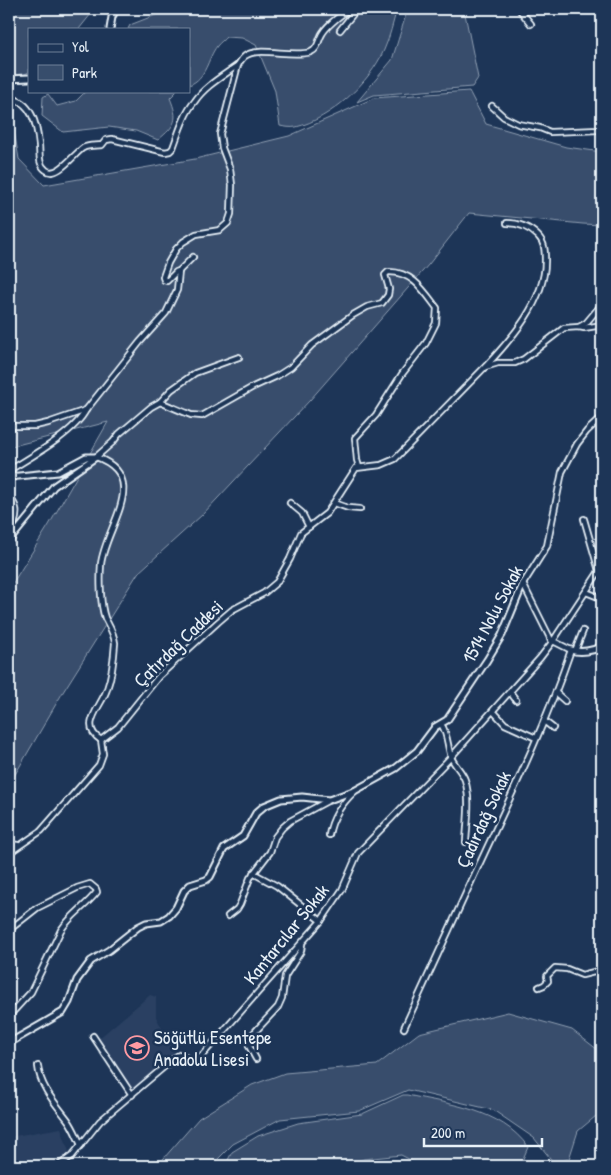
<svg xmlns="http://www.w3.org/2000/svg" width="611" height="1175" viewBox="0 0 611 1175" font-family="'Patrick Hand',sans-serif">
<rect width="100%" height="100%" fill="#1d3557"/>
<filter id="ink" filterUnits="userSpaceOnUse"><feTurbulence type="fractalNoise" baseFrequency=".02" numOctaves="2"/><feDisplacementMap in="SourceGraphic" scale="10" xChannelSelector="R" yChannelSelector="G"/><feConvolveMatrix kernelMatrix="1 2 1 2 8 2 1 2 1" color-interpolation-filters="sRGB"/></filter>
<g filter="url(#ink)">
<g fill="#2a4162">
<polygon points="150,995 156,997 156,1017 177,1056 131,1092 97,1040"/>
<polygon points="61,1128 70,1155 58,1166 9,1166 9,1137"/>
</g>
<g fill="#374d6c" stroke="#909fb2">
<polygon points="9,9 95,9 79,29 29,29 29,72 25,74 9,75"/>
<path d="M171,9H397C393,22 390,37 384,50C370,82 331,119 296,127C291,128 285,127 280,126L275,91L256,45L242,38L226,37C224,40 220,42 217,46C207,59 207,78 189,85V29H128L130,25Z"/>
<polygon points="406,9 464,9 478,78 472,87 374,95 357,102 392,60 405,18"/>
<path d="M86,91H177L170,98C179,120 176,125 158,140L136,131L109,127L63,132L42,116L43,97L48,94L57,106L76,101Z"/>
<polygon points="469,91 486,124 566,147 602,152 602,225 583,224 469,213 429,264 310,400 202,515 138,573 63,692 13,778 9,780 9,589 49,525 108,422 9,447 9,123 13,125 19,159 44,185 195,159 289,136 374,98"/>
<polygon points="508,1012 572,1030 602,1053 602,1111 578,1131 569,1159 554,1163 534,1138 493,1110 408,1090 359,1111 280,1119 233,1144 211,1166 157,1166 199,1118 252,1085 285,1073 377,1065 419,1033"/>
<path d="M403,1095H407C449,1104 501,1109 528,1147L520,1166H422L401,1155L364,1159L345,1166H225L232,1152L258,1136L298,1123L362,1114Z"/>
</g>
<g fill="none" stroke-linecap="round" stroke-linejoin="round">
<g stroke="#e8f1f8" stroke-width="8">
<g id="minor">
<polyline points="519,9 531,24"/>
<polyline points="340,30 357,9"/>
<path d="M9,98C32,101 37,125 39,145C40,155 38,164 46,170C57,179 74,154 83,148C88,145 96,146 102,145L106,140L112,139L165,152L170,151L173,148C179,132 184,114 195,101C205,86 223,76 238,65"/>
<polyline points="492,106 504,117 518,124 540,128 550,132 599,130 602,129"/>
<path d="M179,271L176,272L167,281L164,280L163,277L168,263L176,249L183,242L196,234L220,230L228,223L231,214L232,185L230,169L222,148L220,134L238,65C240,62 242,58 245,56C257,46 293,58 311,52C318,49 318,42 321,36C326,25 340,16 349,9"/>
<polyline points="579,327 586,323 602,304"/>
<path d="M486,366C513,337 545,301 545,261C545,251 545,243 538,236C529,227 519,223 507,223"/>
<path d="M160,402L191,415L202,416L253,387L277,376L291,367L312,345L353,315L367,307L382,303L388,295L389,289L385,275L388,272C412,271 424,291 437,308L436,323L426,343L402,374L376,415L355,438L357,460L359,467"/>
<polyline points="602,417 587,431 577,444 562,472 547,546 523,584 551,640 553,641 602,567"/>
<polyline points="9,426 35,426 48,423 86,410"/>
<path d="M96,457C152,477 105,527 101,564C100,578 100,604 105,618C109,626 114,633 115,643C114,658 112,675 107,689C102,706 78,726 101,740"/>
<polyline points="96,457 113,442 119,434 151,407 160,402 171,390 195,373 239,357"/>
<path d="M9,473L13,468C34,455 75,432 86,410L140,342L166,313L177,290L179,271L193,257"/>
<polyline points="290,503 302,513 309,527"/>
<polyline points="334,503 348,508 360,509"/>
<polyline points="584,519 599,571"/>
<path d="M9,535C14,526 20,511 13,502"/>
<polyline points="586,592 596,596 602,595"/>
<polyline points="575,651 583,631"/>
<polyline points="510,692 516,700"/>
<polyline points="556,693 565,701"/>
<polyline points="493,711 505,724 536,738"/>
<polyline points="544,721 553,728"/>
<path d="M441,724C448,734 447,745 451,757C454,765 462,771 465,780C471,799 467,822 466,842"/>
<polyline points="101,740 118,727 159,676 218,622 232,610 264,593 277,582 290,559 301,533 327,513 356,468 381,465 395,459 485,367 498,363 515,363 524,359 564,328 579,327 584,328 602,325"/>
<path d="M329,835C332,817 342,803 355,791"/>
<polyline points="9,844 18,845"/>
<polyline points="9,853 41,831 99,765 103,754 101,740"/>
<polyline points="253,873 277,886 321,921"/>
<polyline points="228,916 237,909 240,904 250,878 270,852 275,837 282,828 290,821 329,800"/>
<path d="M9,930L37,908L77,888L90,884L96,889L97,892C86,906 71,915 61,930L31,992L9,1016"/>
<polyline points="539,987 544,985 548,981 547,976 555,968 567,969 582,975 602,970"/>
<polyline points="93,1036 132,1095"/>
<polyline points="256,1059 249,1046 251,1036 278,1007 282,998 285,976 301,951 302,944"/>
<path d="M38,1066C40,1087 56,1104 68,1120C74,1128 77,1137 81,1145"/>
<path d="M58,1166L72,1156L100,1121L177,1056L181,1054L193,1063L197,1061L321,921L342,890L358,853L451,757L540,658L553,641L571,650C544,729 507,804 472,880C449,929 427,979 404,1028"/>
</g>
</g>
<g stroke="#e8f1f8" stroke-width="9">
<g id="tertiary">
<polyline points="110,29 112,17 116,9"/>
<polyline points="9,79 29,78"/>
<polyline points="9,477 58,472 86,457 95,457"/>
<polyline points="9,541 54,486 96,457"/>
<path d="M571,650C581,653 593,651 602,646"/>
<polyline points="9,1043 63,1012 69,1002 77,980 91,961 109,950 138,927 146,923 161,921 169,916 176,908 184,891 190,885 206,880 210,877 224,849 243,836 256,813 264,806 281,799 302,797 329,800 356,790 396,768 417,751 435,727 447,720 487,660 502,635 523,584"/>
</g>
</g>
<use href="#minor" stroke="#1d3557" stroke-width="4.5"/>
<use href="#tertiary" stroke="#1d3557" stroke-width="5"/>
</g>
</g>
<defs>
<g id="school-ring" transform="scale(1.25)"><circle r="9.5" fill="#1d3557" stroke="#ff9aa2" stroke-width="1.5"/><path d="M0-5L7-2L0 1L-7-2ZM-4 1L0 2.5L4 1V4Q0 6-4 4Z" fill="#ff9aa2"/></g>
</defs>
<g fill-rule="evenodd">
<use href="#school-ring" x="137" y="1048"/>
</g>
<g text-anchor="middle" stroke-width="5" stroke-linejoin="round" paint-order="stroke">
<g font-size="19" fill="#e8f1f8" stroke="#1d3557">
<text transform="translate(492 614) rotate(-62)" y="7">1514 Nolu Sokak</text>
<text transform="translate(178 643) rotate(-44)" y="7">Çatırdağ Caddesi</text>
<text transform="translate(483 819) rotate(-65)" y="7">Çadırdağ Sokak</text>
<text transform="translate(286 934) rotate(-51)" y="7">Kantarcılar Sokak</text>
</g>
<g font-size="19" fill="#e8f1f8" stroke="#1d3557" text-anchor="start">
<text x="154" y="1044">Söğütlü Esentepe<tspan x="154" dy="22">Anadolu Lisesi</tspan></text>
</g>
</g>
<rect width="611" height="1175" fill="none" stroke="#1d3557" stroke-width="30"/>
<rect x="15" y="15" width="581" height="1145" fill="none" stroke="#e8f1f8" stroke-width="2" filter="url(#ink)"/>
<rect x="28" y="28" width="162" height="65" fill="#1d3557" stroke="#6e8097"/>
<rect x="38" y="44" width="25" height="8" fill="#1d3557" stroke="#6e8097"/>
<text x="72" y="52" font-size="15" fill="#e8f1f8">Yol</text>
<rect x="38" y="65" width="25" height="15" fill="#374d6c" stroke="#6e8097"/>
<text x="72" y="78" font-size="15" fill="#e8f1f8">Park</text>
<path d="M424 1138v8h118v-8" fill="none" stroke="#e8f1f8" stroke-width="2.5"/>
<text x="431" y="1138" font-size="15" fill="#e8f1f8" stroke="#1d3557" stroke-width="4" paint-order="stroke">200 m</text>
</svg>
